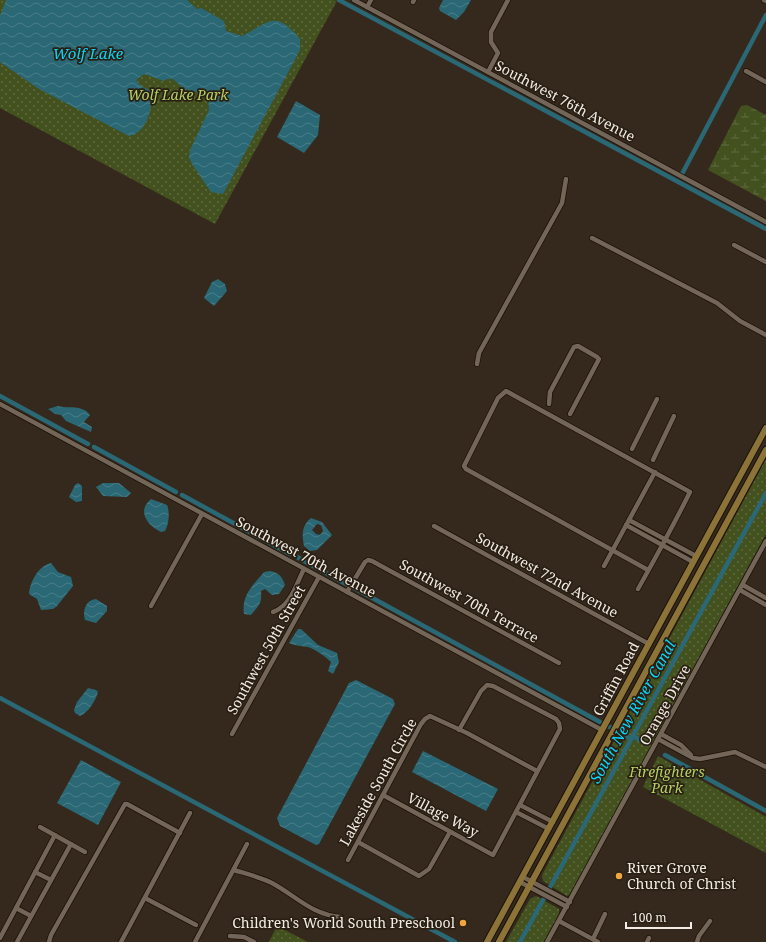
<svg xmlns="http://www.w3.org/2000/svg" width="766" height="942" viewBox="0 0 766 942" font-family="'Noto Serif',serif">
<defs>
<pattern id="wetland-marsh" width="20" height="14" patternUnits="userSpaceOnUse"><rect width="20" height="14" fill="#43511f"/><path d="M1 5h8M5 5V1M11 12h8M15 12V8" fill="none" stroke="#5f6a3f"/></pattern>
<pattern id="park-dots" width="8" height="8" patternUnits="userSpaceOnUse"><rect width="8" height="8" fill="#43511f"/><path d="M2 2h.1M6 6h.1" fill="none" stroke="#5f6a3f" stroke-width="1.8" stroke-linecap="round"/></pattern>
<pattern id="water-waves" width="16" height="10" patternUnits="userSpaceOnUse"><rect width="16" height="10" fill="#2a6875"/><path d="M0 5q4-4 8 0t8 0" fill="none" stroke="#497e88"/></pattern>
</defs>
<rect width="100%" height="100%" fill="#34291c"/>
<polygon fill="url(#wetland-marsh)" points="747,105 766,115 766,201 708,170 741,106"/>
<g fill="url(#park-dots)">
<polygon points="0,0 334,0 337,1 215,224 0,108"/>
<polygon points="766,459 766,534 571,894 567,896 543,881 542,875"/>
<polygon points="658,756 766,817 766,853 643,787"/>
<polygon points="536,896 559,909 559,915 545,942 506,942 530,899"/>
<polygon points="277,926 308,942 269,942"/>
</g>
<g fill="url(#water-waves)" fill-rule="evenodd">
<path d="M6,0H187L197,9L201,8L224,21L226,31L242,36C271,21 275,10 300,39V50L223,194L211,192L192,164L189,157L190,150L209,110L208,94L191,91L183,88L173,79H167L164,81L144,74L136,80L142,87L151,90C154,106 147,133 129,136L39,89L0,62V16Z"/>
<polygon points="443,0 471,0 464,12 456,20 440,11 439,8"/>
<polygon points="296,101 320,115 318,135 304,153 277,137"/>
<polygon points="218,279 225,284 227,291 214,306 204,298 212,282"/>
<path d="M58,406C68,409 82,404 90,415L84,422L92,427L91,432L66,421L61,415L55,414L48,409Z"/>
<polygon points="78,483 82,486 82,501 76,502 69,497 75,485"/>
<polygon points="103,483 119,483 131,493 127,497 103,496 96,487"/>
<path d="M151,499L167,505C170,512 169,524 165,531L161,532C148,526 136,511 151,499Z"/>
<path d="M311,518L322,522L332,535L317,550L310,551L304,546C302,535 301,526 311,518ZM317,524L321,525L323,531L320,535L316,534L312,530Z"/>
<path d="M51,563L58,572L71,577L73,586L57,606L53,609L41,610L37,599L29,594C30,582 38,566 51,563Z"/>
<path d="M270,571C279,573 282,576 285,585L279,594L272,595L265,589L261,591C262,604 259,605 251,615L244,614C241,596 253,585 264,572Z"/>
<path d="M96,599L107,606V611L96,623L85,620C82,610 86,600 96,599Z"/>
<path d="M298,629H301L318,645L337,653L339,662L333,674L328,671L331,662C326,657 315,649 308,647C302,646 296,646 289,643Z"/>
<polygon points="356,680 393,699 395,704 319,844 316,845 280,826 277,818 349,683"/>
<path d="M88,688L96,690L98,692C96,700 88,713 80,716L75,713L74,710L77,702Z"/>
<polygon points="423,751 498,789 486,811 412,772"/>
<polygon points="81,760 121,782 98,825 57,803"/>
</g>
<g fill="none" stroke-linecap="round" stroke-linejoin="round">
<g stroke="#2a6875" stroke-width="4.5">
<polyline points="339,0 766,229"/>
<polyline points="682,174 766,15"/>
<polyline points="0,396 88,444"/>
<polyline points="94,447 176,492"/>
<polyline points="182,495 290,554"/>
<polyline points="297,557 348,585"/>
<polyline points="354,588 600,722"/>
<polyline points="0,698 455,942"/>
<polyline points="609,727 610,727"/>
<polyline points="619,732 631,739"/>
<polyline points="633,736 647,744"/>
<polyline points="665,755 766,811"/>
<polyline points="520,942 766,493"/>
</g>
<g stroke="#1b1106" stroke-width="6">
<g id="minor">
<polyline points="354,0 766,222"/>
<polyline points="764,0 766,1"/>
<polyline points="413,2 414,0"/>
<polyline points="367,7 371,0"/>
<polyline points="746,71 766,82"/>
<polyline points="488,72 498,53 491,42 491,32 508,0"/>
<polyline points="592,238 717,303 740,321 766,335"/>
<polyline points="734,245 766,262"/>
<polyline points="477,364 479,353 562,203 566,179"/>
<polyline points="0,404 602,730"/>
<polyline points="549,404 550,392 574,347 578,346 597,357 599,359 570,414"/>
<polyline points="632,449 657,399"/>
<polyline points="653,460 674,416"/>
<polyline points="629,520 696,556"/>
<polyline points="626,525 693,562"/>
<polyline points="434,526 649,644"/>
<polyline points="604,566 655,472"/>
<polyline points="743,585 766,598"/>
<path d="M638,589C656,557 674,524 690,492L506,391L498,398L464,466L466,469L648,570"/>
<polyline points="740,590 766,605"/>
<polyline points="347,592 365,562 368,560 372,561 559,663"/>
<polyline points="151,606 202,514"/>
<path d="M273,612C291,606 296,584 304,569"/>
<polyline points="232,734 319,577"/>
<polyline points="661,734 681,745 691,755"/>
<polyline points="658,739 693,758 700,759 735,752 766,767"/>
<polyline points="383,795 493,855 560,729 559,723 556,719 493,686 487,685 481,691 459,730"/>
<polyline points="520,805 553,822"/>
<polyline points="516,812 549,829"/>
<polyline points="40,827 85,852"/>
<polyline points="358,842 419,876 429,869 450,832"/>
<polyline points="348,860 421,724 425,719 430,716 467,733 537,771"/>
<path d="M234,870C247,874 260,877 272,883C296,896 312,915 341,917"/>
<polyline points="35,872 51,880"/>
<polyline points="523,877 570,902"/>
<polyline points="520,882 567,907"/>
<polyline points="145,898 196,925"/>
<polyline points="16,908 31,916"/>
<polyline points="559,921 598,942"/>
<polyline points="230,936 244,937 254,942"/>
<polyline points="0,938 55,835"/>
<polyline points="593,939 605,914"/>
<polyline points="17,942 71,844"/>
<polyline points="49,942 51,935 125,804 127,804 180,833"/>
<polyline points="121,942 190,813"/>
<polyline points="195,942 247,844"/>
<polyline points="547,942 766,541"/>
<polyline points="647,942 649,938"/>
<polyline points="697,942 699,936 710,921"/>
</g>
</g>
<g stroke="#1b1106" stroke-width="8">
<g id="major">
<polyline points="487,942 766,428"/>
<polyline points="499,942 766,450"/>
</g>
</g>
<use href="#minor" stroke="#736658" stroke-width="4.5"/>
<use href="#major" stroke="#8c7438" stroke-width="6"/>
</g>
<g fill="#f0a63e" stroke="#2a1f13" stroke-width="1.5">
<circle cx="619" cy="876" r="4"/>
<circle cx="463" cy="923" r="4"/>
</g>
<g text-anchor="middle" stroke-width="3.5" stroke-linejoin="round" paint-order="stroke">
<g font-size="14" font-style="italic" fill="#b3d265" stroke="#2a1f13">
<text x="178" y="100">Wolf Lake Park</text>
<text x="667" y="777">Firefighters<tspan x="667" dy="16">Park</tspan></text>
</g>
<g font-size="14" fill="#f3ece4" stroke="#2a1f13">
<text transform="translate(565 101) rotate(28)" y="5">Southwest 76th Avenue</text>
<text transform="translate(306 557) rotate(28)" y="5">Southwest 70th Avenue</text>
<text transform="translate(547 575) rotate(29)" y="5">Southwest 72nd Avenue</text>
<text transform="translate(469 601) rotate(29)" y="5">Southwest 70th Terrace</text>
<text transform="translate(266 650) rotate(-61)" y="5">Southwest 50th Street</text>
<text transform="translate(616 679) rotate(-62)" y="5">Griffin Road</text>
<text transform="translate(665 705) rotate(-61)" y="5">Orange Drive</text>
<text transform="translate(378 782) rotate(-61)" y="5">Lakeside South Circle</text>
<text transform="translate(443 815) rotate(28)" y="5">Village Way</text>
</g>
<g font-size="14" fill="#f3ece4" stroke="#2a1f13" text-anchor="start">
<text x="627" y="873">River Grove<tspan x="627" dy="16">Church of Christ</tspan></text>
<text x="455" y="928" text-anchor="end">Children's World South Preschool</text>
</g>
<g font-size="15" font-style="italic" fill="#0bd5f6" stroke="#2a1f13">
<text x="88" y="59">Wolf Lake</text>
<text transform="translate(633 712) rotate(-61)" y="5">South New River Canal</text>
</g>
</g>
<path d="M626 922v6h65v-6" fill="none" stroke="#f3ece4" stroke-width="2"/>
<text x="632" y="922" font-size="12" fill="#f3ece4" stroke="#2a1f13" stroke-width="3" paint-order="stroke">100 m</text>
</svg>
